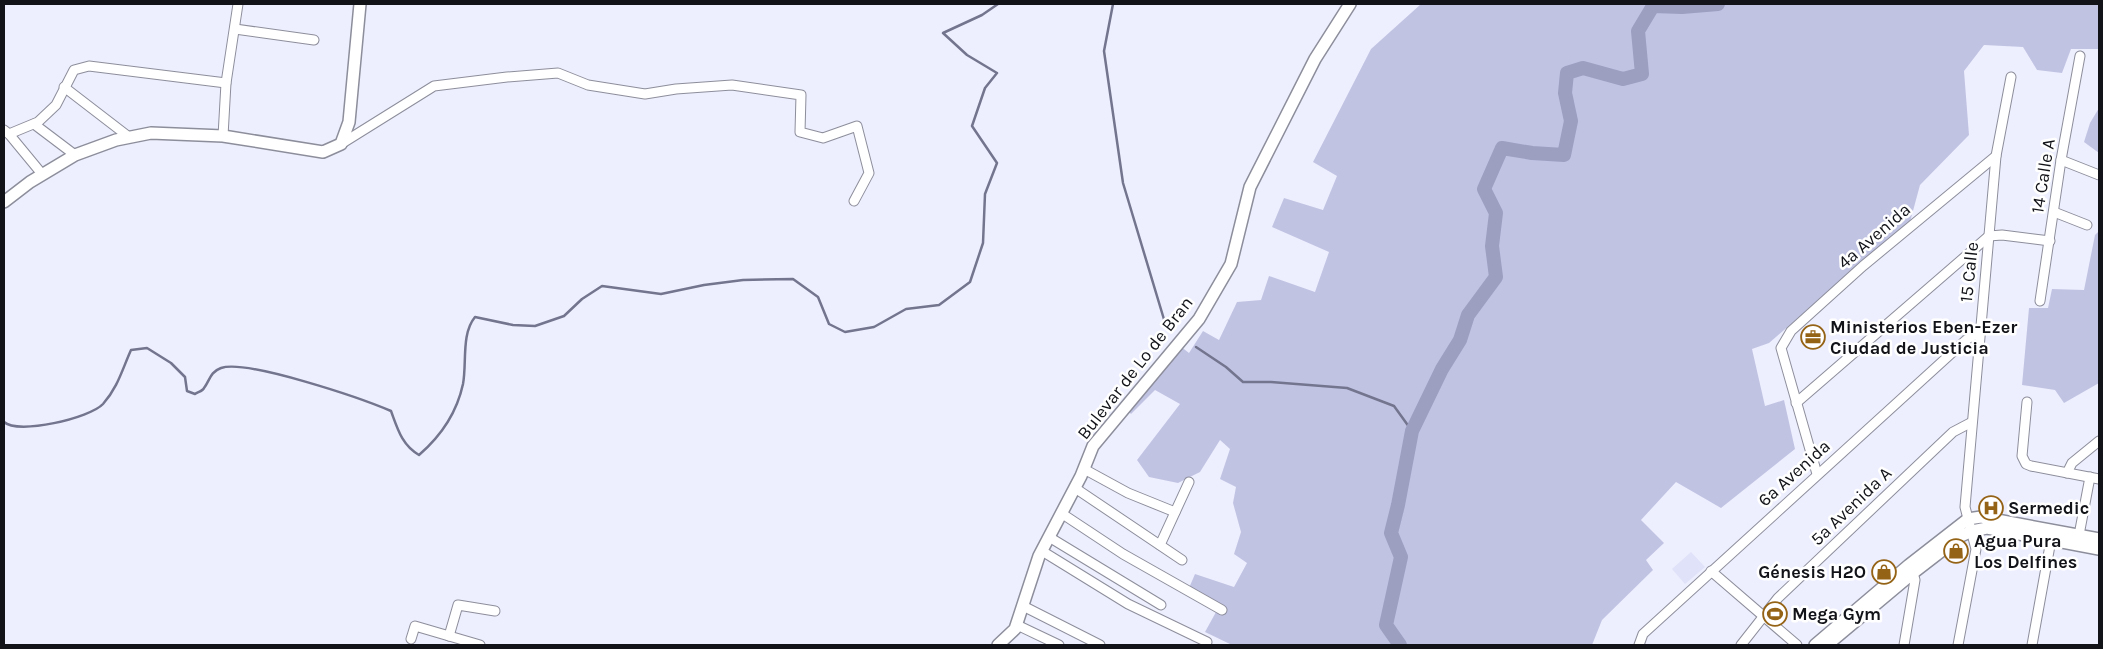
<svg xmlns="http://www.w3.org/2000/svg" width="2103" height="649" viewBox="0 0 2103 649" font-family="Karla,sans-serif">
<rect width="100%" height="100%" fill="#eeeffe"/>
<polygon fill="#e0e2f9" points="1691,552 1705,567 1685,584 1672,569"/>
<g fill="#c1c3e3">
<polygon points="1421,4 2099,4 2099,49 2071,49 2062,73 2037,70 2023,47 1984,45 1964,71 1969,135 1920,185 1910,222 1769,343 1752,349 1765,406 1784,400 1795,449 1721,508 1676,482 1641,520 1664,543 1646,560 1653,570 1602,620 1592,645 1232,645 1205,632 1216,612 1186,595 1195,574 1234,587 1247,563 1234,554 1241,532 1233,503 1236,487 1220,479 1230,449 1220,440 1200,472 1178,483 1149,477 1137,460 1180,404 1155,390 1131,414 1123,405 1175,342 1189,353 1203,331 1219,340 1237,302 1261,300 1269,276 1315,292 1329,252 1272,227 1284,198 1323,210 1337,176 1313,162 1371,49"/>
<polygon points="2099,108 2099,153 2084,142 2090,123"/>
<polygon points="2099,231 2099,383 2064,403 2055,390 2022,385 2029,308 2048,308 2052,289 2084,290 2095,235"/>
</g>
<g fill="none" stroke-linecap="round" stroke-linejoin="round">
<g stroke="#73758e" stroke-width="2.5">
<polyline points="1113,4 1104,51 1123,183 1166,326"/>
<polyline points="1196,347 1226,367 1243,382 1271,382 1347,388 1394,406 1412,431"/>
<path d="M4,422C18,435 90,418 103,404C118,387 122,370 131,350L147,348L171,363L185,377L187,391L195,394C198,392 203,391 204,388C210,380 210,372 221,368C247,359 363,399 391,411C398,430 402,445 419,455C441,436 457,412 463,384C467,363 461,334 475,317L513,325L535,326L564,316L582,299L602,286L661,294L704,285L743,280L793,279L818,297L829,324L845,332L874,327L906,309L939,305L970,282L983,243L985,194L997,163L972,126L985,88L997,73L967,55L943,33L982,15L998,4"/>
</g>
<polyline stroke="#9c9fc0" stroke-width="14" points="1400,645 1386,625 1401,557 1391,533 1398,505 1412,431 1442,369 1460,340 1468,315 1496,277 1492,246 1496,213 1484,189 1502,148 1532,153 1564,155 1571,121 1565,93 1567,73 1583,68 1623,79 1642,74 1638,31 1653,6 1682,7 1718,4"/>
<g stroke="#8d8e9c" stroke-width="11">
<g id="minor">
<polyline points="235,29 314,40"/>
<polyline points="64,87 129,137"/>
<polyline points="34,124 75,155"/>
<polyline points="4,130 9,134 42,174"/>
<polyline points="9,134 38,122 56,105 74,70 89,66 226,83"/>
<polyline points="223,136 226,83 238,4"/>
<polyline points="341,144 434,86 507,77 558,73 588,85 645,94 676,89 732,85 801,95 800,132 823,138 857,126 869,173 854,201"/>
<polyline points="2061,160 2099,175"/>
<polyline points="2054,212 2087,225"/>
<polyline points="2040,301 2061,160 2080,56"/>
<polyline points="2027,402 2022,456 2026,464 2031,466 2099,479"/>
<polyline points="1796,403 1989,236 2002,235 2050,241"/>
<polyline points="1084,469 1128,493 1175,512"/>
<polyline points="2067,473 2072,463 2099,441"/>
<polyline points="1817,474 1781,348 1791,331 1863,266 1996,156"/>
<polyline points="1075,488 1182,560"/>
<polyline points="1061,513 1123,554 1222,610"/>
<polyline points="2079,535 2090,477"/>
<polyline points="1049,537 1161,605"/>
<polyline points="1160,545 1189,482"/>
<polyline points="1042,551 1128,604 1207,642"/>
<polyline points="1711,571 1797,645"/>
<polyline points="1023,606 1100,645"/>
<polyline points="1017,625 1059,645"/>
<polyline points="449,636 458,605 495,611"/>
<polyline points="411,639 415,626 480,645"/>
<polyline points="1639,645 1643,634 1966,340 1979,332"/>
<polyline points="1741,645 1778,598 1953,432 1972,422"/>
<polyline points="1904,645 1915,580 1913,573"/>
<polyline points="1958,645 1976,549 1965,507 1996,156 2011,77"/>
<polyline points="2032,645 2051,540"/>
</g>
</g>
<g stroke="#8d8e9c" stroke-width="14">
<g id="tertiary">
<polyline points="4,202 30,182 75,155 116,140 151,133 223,136 323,152 341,144 349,122 360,4"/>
<polyline points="998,645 1015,629 1039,556 1081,476 1093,446 1199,319 1231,264 1250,187 1315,59 1350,4"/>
<polyline points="1815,645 1909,565 1968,519 1981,517 2099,539"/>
<polyline points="1827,645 1913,573 1961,536 1972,531 1987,528 2099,549"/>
</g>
</g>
<use href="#minor" stroke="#fff" stroke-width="9"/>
<use href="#tertiary" stroke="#fff" stroke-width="11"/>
</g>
<defs>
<g id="office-ring" transform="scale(1.25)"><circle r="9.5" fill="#fff" stroke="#956316" stroke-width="1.5"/><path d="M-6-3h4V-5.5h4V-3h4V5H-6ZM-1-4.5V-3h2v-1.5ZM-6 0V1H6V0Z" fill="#956316"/></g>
<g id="hospital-ring" transform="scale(1.25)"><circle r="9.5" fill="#fff" stroke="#956316" stroke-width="1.5"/><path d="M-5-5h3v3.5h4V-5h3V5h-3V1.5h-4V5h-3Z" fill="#956316"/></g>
<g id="shop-ring" transform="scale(1.25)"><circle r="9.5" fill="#fff" stroke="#956316" stroke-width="1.5"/><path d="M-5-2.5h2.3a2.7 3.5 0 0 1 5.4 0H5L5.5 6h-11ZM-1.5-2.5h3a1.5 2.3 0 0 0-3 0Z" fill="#956316"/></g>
<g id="stadium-ring" transform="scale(1.25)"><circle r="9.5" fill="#fff" stroke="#956316" stroke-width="1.5"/><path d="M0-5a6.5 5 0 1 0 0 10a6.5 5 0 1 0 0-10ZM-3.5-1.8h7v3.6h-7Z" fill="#956316"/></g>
</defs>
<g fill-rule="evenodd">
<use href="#office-ring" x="1813" y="337"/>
<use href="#hospital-ring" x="1991" y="508"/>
<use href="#shop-ring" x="1956" y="551"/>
<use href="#shop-ring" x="1884" y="572"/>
<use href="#stadium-ring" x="1775" y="614"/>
</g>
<g text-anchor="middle" stroke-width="5" stroke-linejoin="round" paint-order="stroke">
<g font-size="18" fill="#121318" stroke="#fff">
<text transform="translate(2043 176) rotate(-81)" y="6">14 Calle A</text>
<text transform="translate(1874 236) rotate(-41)" y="6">4a Avenida</text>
<text transform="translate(1969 272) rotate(-84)" y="6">15 Calle</text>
<text transform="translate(1135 368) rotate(-52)" y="6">Bulevar de Lo de Bran</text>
<text transform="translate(1794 473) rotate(-42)" y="6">6a Avenida</text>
<text transform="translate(1851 506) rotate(-44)" y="6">5a Avenida A</text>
</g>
<g font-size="18" font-weight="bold" fill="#121318" stroke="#fff" text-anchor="start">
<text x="1830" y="333">Ministerios Eben-Ezer<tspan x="1830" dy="21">Ciudad de Justicia</tspan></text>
<text x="2008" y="514">Sermedic</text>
<text x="1974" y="547">Agua Pura<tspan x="1974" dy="21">Los Delfines</tspan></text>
<text x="1866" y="578" text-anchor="end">Génesis H2O</text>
<text x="1792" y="620">Mega Gym</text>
</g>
</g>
<rect width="2103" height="649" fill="none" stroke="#121318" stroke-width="10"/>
</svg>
